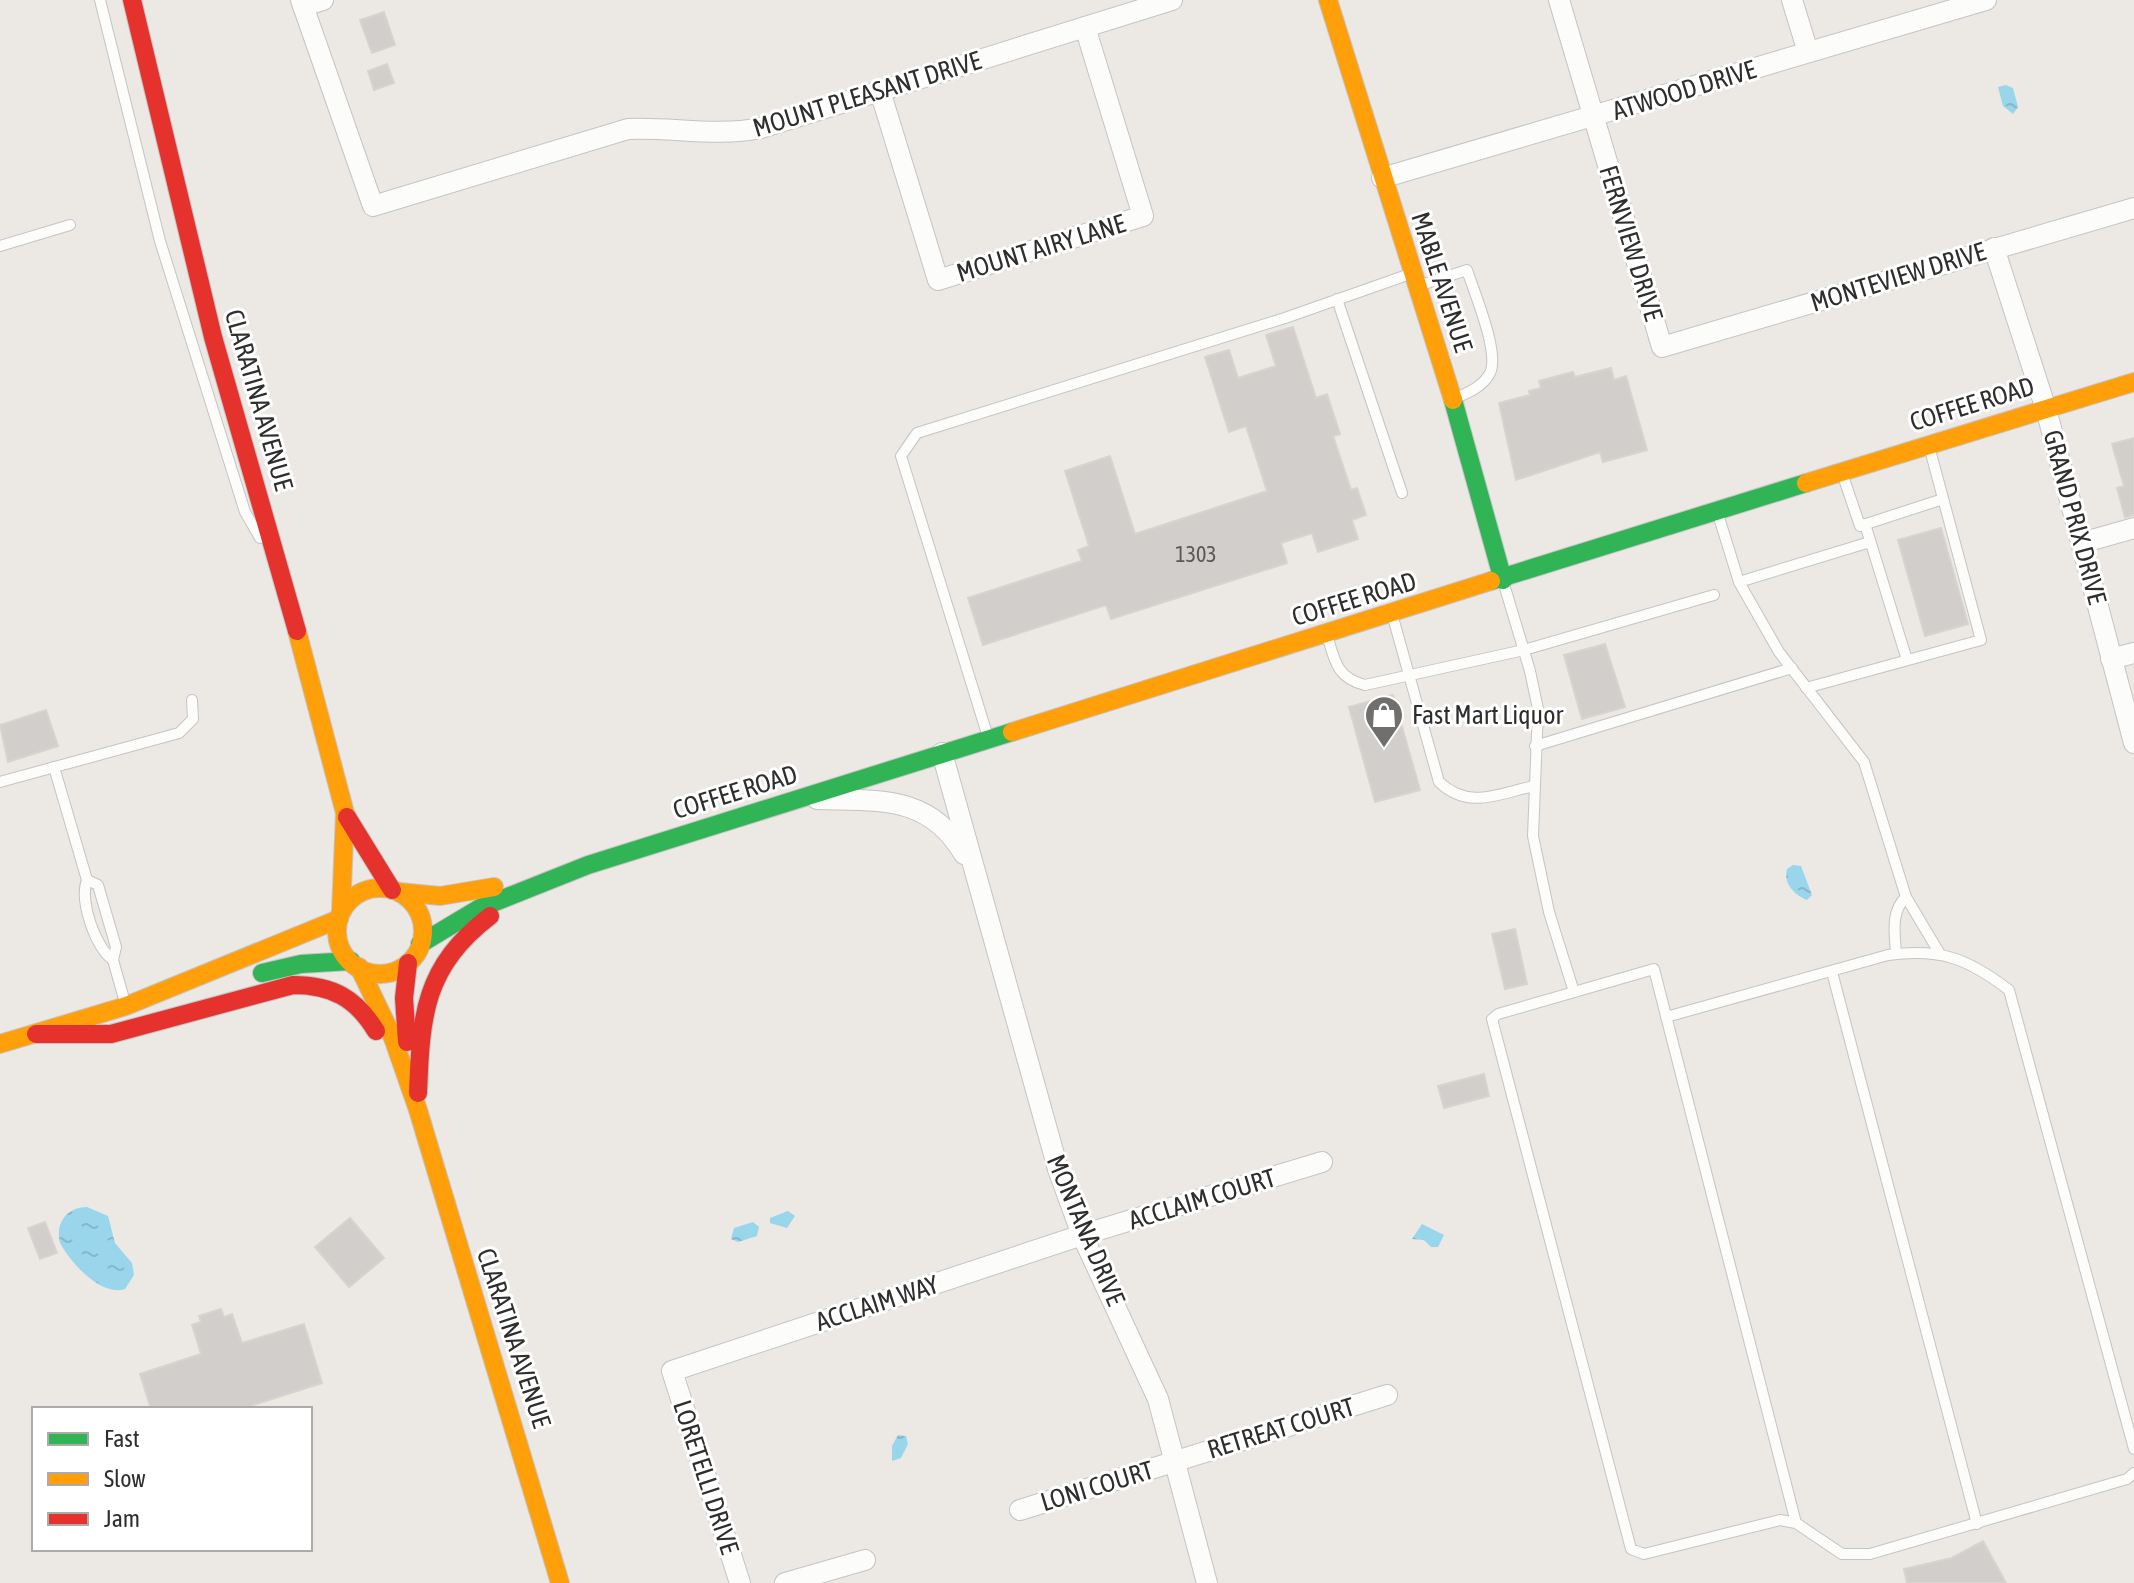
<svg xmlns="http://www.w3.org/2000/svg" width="2134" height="1583" viewBox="0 0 2134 1583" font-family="'Asap Condensed',sans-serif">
<defs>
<pattern id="water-ripples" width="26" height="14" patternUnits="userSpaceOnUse" patternTransform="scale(2)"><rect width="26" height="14" fill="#99d6ec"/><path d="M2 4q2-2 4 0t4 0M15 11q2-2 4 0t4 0" fill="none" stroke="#84b8cb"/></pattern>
</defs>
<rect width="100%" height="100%" fill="#ece8e4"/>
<g fill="url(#water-ripples)">
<polygon points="2006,85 2013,88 2018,107 2013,114 2003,106 1998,87"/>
<path d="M1793,865L1801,866L1812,895L1807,900C1794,895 1783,883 1787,869Z"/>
<path d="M87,1207L108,1216L115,1243L132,1263L134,1275L125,1289C101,1297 71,1263 60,1243C55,1223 67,1207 87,1207Z"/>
<polygon points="788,1211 795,1216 787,1228 770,1223 770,1218"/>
<polygon points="753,1222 759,1227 757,1236 738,1242 731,1239 734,1228"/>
<polygon points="1422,1224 1444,1235 1438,1247 1431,1247 1424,1240 1412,1239"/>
<polygon points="898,1435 906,1436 908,1444 901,1458 892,1461 892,1446"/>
</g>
<g fill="#d1cecb" stroke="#d7d4d0" stroke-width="2">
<polygon points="384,12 395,45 372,53 360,20"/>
<polygon points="387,64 394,83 374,90 368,71"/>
<polygon points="1293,327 1316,398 1327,394 1340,434 1333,436 1351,490 1357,488 1366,515 1352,520 1358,539 1318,552 1312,533 1281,543 1287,563 1111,619 1106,605 983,645 968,598 1082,561 1078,550 1089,546 1065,471 1110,456 1135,534 1267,491 1246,426 1229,432 1205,357 1229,350 1238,378 1276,366 1266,335"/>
<polygon points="1611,368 1614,380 1626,376 1647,450 1603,462 1600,452 1516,480 1499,403 1530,395 1529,391 1541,388 1539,381 1573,372 1575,377"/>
<polygon points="2134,438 2134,515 2125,517 2117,488 2124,486 2112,444"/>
<polygon points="1941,528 1968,624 1925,636 1898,540"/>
<polygon points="1605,644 1625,707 1582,719 1564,655"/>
<polygon points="1393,695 1420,790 1375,802 1349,707"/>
<polygon points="46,710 58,746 8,762 0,725"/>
<polygon points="1515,929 1527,984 1505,989 1492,934"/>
<polygon points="1484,1074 1489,1096 1444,1108 1438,1086"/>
<polygon points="350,1218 384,1258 349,1287 315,1247"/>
<polygon points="45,1222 57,1253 40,1259 28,1228"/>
<polygon points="221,1309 224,1317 232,1314 242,1343 304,1324 322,1383 253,1405 254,1409 151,1409 140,1374 201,1354 192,1325 201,1322 199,1316"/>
<polygon points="1983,1541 2006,1583 1907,1583 1904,1569 1952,1558"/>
</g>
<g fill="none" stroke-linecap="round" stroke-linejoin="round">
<g stroke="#c5c4c5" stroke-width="12">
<g id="lane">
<polyline points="100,0 160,241 245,512 260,538"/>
<polyline points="0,246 70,225"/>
<path d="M1418,286L1467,270C1474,292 1500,353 1490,373C1483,387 1467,393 1454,399"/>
<polyline points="1337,299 1402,493"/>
<polyline points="1843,476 1860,526 1943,499"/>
<polyline points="1717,511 1739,582 1779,652 1864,762 1906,897 1940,954"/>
<polyline points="1865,524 1907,660"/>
<polyline points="1503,581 1530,671 1538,709 1533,836 1549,912 1574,992"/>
<polyline points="1739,582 1870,542"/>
<path d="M1392,614L1439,782C1469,810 1497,794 1534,786"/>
<path d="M1327,635C1335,662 1337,678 1365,685L1524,650L1714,595"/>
<polyline points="1806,688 1981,640 1929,446"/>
<polyline points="988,737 901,456 917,433 1285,318 1410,274"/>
<polyline points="1535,746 1792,668"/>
<path d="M54,767L87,880C79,900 95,947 113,960"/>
<polyline points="0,782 179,733 193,719 192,700"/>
<polyline points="87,880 98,885 116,947 113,960 126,1006"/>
<path d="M1896,954C1895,934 1890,912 1906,897"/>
<polyline points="1832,972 1977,1524"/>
<path d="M1666,1017L1888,955C1940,948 1967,958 2009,990L2134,1449"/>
<polyline points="1796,1523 1654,969 1498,1014 1492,1019 1631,1549 1644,1554 1780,1520 1796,1523 1842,1554 1870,1554 2127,1479 2134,1473"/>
</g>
</g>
<g stroke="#c5c4c5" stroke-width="22">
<g id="street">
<path d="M301,0L373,206L628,129C673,127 715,137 761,128L1172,0"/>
<polyline points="1559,0 1662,347 2134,208"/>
<polyline points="1792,0 1808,52"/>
<polyline points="303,6 323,0"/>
<polyline points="880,91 938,280 1143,216 1085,27"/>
<polyline points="1382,178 1986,0"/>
<polyline points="1994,248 2046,409 2134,743"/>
<polyline points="2081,543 2134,528"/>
<polyline points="2111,659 2134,653"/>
<polyline points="942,753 1058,1169 1082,1235 1158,1399 1207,1583"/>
<path d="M817,799C878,801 929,794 964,854"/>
<polyline points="1020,1510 1387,1395"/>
<polyline points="740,1583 672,1371 1082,1235 1322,1162"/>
<polyline points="785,1583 865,1560"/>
</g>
</g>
<g stroke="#c5c4c5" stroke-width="20">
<g id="fast">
<polyline points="1453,400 1503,580"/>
<polyline points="1491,581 1806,483"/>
<polyline points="420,944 480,908 588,865 1012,732"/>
<polyline points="262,973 301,964 351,961"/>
</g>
</g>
<g stroke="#c5c4c5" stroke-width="20">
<g id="slow">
<polyline points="1328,0 1453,400"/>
<polyline points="1806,483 2134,382"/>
<polyline points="297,631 345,813 341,912"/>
<polyline points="1012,732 1491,581"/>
<circle cx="380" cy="931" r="43"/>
<polyline points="399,892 440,896 494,887"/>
<polyline points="359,967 393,1038 418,1110 560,1583"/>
<polyline points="0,1044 126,1006 339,919"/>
</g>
</g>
<g stroke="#c5c4c5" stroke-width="20">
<g id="jam">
<polyline points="132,0 213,337 297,631"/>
<polyline points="347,817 392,890"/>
<path d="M36,1034H111L293,985C332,985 356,998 376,1031"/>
<polyline points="407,1042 404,998 408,963"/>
<path d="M418,1093C421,1014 424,967 490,916"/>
</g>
</g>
<use href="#lane" stroke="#fcfcfb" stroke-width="10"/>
<use href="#street" stroke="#fcfcfb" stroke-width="20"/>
<use href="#fast" stroke="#30b455" stroke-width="18"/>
<use href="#slow" stroke="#ff9f0a" stroke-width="18"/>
<use href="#jam" stroke="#e5322d" stroke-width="18"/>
</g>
<defs>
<g id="shop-pin" transform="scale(2)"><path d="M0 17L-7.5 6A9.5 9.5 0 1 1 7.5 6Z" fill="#706f6e" stroke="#fff"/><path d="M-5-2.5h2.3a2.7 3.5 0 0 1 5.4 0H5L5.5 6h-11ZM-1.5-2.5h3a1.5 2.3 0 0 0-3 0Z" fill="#fff"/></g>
</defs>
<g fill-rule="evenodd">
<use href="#shop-pin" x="1384" y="715"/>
</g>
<g text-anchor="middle" stroke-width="6" stroke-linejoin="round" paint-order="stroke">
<g font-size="22" fill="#585857">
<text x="1196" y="562">1303</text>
</g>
<g font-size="26" fill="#2e2e2e" stroke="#fff">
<text transform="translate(1684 90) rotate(-17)" y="9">ATWOOD DRIVE</text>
<text transform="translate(867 94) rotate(-17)" y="9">MOUNT PLEASANT DRIVE</text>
<text transform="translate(1631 243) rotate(73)" y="9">FERNVIEW DRIVE</text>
<text transform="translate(1041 248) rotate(-17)" y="9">MOUNT AIRY LANE</text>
<text transform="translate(1898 277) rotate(-17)" y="9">MONTEVIEW DRIVE</text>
<text transform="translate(1442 282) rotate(72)" y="9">MABLE AVENUE</text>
<text transform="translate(259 400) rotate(74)" y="9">CLARATINA AVENUE</text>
<text transform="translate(1972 404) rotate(-17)" y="9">COFFEE ROAD</text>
<text transform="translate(2075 517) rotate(75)" y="9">GRAND PRIX DRIVE</text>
<text transform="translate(1354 599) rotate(-17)" y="9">COFFEE ROAD</text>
<text transform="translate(735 792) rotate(-17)" y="9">COFFEE ROAD</text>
<text transform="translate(1202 1199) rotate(-17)" y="9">ACCLAIM COURT</text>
<text transform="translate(1086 1230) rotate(67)" y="9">MONTANA DRIVE</text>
<text transform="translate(877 1303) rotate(-18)" y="9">ACCLAIM WAY</text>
<text transform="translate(514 1338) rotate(72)" y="9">CLARATINA AVENUE</text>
<text transform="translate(1281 1428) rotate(-17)" y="9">RETREAT COURT</text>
<text transform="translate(706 1477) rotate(72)" y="9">LORETELLI DRIVE</text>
<text transform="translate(1097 1486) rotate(-17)" y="9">LONI COURT</text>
</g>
<g font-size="26" fill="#2e2e2e" stroke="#fff" text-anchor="start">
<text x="1412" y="724">Fast Mart Liquor</text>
</g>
</g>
<rect x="32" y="1407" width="280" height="144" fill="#ffffff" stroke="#ababab" stroke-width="2"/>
<rect x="48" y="1433" width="40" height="12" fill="#30b455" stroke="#ababab" stroke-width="2"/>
<text x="104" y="1447" font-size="24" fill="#2e2e2e">Fast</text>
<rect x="48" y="1473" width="40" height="12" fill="#ff9f0a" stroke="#ababab" stroke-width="2"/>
<text x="104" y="1487" font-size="24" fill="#2e2e2e">Slow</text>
<rect x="48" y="1513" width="40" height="12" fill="#e5322d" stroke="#ababab" stroke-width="2"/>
<text x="104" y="1527" font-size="24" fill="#2e2e2e">Jam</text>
</svg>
